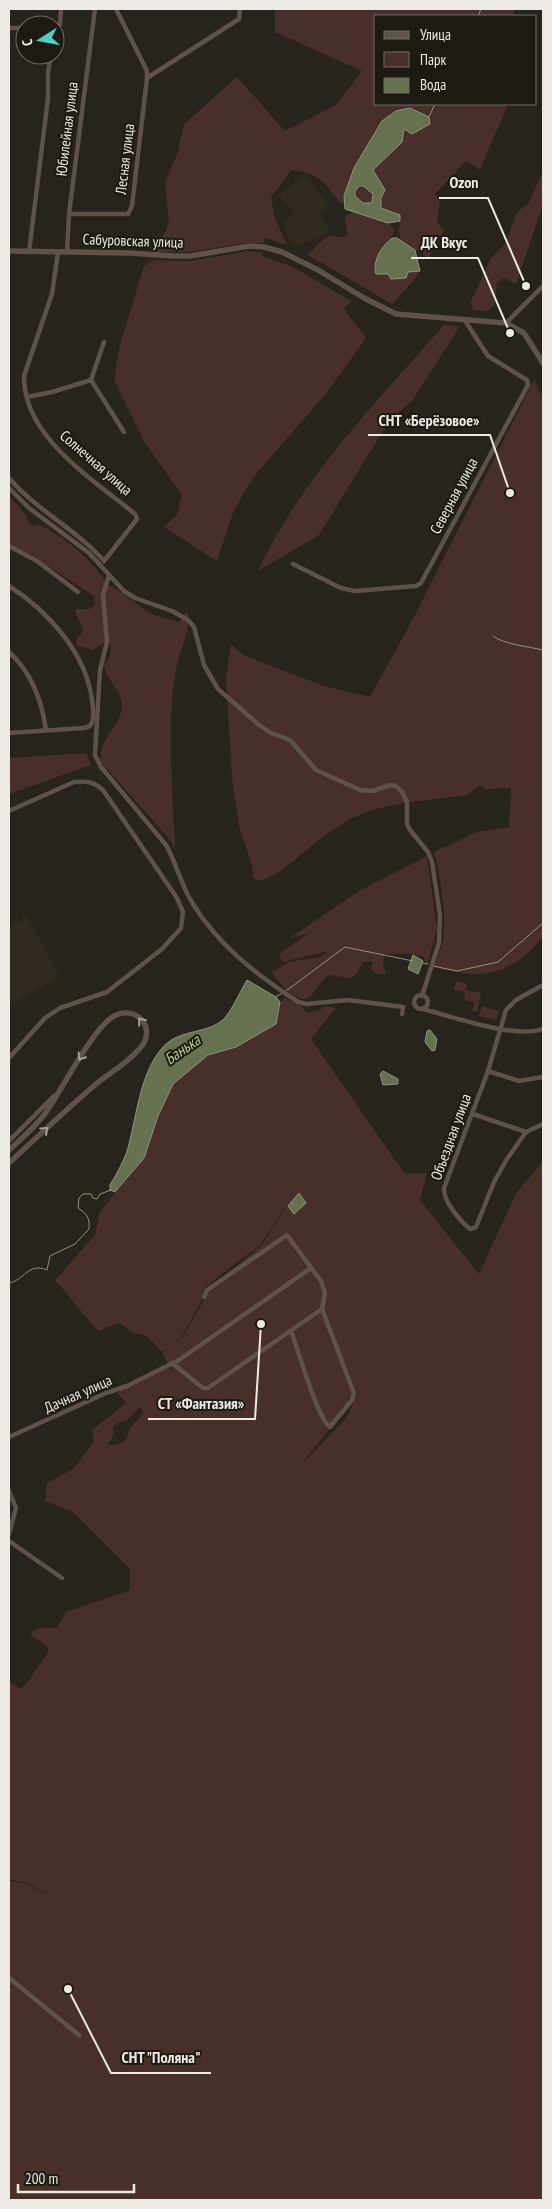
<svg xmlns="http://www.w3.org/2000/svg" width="552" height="2209" viewBox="0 0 552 2209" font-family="'PT Sans Narrow',sans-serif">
<rect width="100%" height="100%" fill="#27231d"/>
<g fill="#312a1e">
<polygon points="305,174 330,207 319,213 330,232 314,240 292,246 283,223 295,213 278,196"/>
<polygon points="27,916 60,977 11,1004 9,1000 9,926"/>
</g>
<g fill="#492f2a" fill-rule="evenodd">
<path d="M275,9H514V16H376V104H508L480,170L466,161L435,194L440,201L437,223L444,230L428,259L420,250H415L401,240L399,232L400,215L381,208V198L385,190L373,170L402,142L404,129L430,124L429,117L410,108L382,121L349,183L344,203L341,204C323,182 321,173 291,170L271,197L275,219L287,245L265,238L264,243H245L189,252H157L169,222L165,183L178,152L184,124L237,77L285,131L336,105L362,71L275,32Z"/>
<polygon points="543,171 543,205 516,284 504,278 497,283 494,305 488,311 474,310 470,303 491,258 505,244 517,212 528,204"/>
<polygon points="359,186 361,186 373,194 372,203 363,203 355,195 355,191"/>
<path d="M354,212L388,223L395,230C391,239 384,243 380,253L408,272L420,271L414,280L392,304L308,255C315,248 324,235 334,236C340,236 341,238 347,236C348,228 344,223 345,216Z"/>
<polygon points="248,251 262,253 262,256 293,267 351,301 344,309 366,338 328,391 253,478 234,510 217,561 164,527 177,515 182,495 145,443 114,380 120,344 144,266 154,260 190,261"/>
<path d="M444,325L460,326L412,401L389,421L319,535L258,571C303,475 376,403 444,325Z"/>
<path d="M534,380L543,398V937C537,942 533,949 527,954C495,979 472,977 434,967C437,958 441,950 443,941C447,920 440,873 434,852L477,832L509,827L511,788L485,789L481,785L466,795L411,802L375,809L352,818L325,835L281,871L261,881L253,878V868L239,826L232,778L226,678L231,644L243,655L324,686L370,697L414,617Z"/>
<path d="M9,496L27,516L29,524L32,526L38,524C61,535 96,561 107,585C124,590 135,606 151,613C159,618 170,619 179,622L187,611C192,631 179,650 176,670C166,724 173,794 175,850L171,841L101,762C97,742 120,726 122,708C123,690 106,681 104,665L109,658L111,646L107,641L93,650L76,645L77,638L84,630L76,615V609H90L95,604L94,596L28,553L9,545Z"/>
<polygon points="86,753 91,765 9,794 9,758"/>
<path d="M427,856L437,929L427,965L424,957C408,952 400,955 384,954L383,963L386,974H376L371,969L373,962H363L356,975L348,978L328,975C321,981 313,996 308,998C296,1003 276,981 272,972L289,962L320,957L328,951L283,962L279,954L309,933L290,938L359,891Z"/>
<polygon points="456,981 467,984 466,990 481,993 477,1012 472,1011 474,1002 464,1000 465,992 454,990"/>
<path d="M285,998L303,1007L307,1013L320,1010L325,1006L336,1008L311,1039L404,1173H427L420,1200L479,1274L516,1193L543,1161V2200H9V1881L23,1883L58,1898L26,1883L9,1879V1682L21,1689L25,1686L49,1651L46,1645L30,1635C37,1624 46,1629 57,1628L66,1612L130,1590V1569L73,1512L45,1501L47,1483L73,1469L94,1442L92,1430L126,1403L119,1395V1390L130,1387L167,1368L176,1372L170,1367L162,1353L182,1338L204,1300L202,1295V1300L181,1338L164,1351H161L147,1336L132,1332L119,1323L98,1331L55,1280L95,1235L100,1212L144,1158L158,1116L173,1084L208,1055L236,1047L276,1024L280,1002ZM291,1199L262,1245L202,1294L205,1287L260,1245ZM346,1365L357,1394L347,1417L298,1468L353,1400L355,1394ZM140,1407L143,1412C140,1420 135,1422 130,1428C129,1430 129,1433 128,1435C124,1443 116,1447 108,1444L114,1434L113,1428L116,1424L127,1420Z"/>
<polygon points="482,1006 499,1011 496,1020 479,1016"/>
</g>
<g fill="#667150" stroke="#8e957d" fill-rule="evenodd">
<path d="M410,108L429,117L430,124L412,134L404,129L402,142L373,170L385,190L381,198V208L400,215V221L388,223L345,209L344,196L354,168L382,121L396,111ZM359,186H363L373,194L372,203H363L355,196V191Z"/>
<path d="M392,238H397L415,250L420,271L408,272L406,278L391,279L388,274H376C372,261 382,246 392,238Z"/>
<polygon points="413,955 423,961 418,974 408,969"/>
<path d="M247,980L276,997L280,1002L276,1024L236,1047L208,1055L173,1084L158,1116L144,1158L115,1192L110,1190V1185C117,1173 126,1158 129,1144C137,1113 141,1069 165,1045C181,1029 208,1034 224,1019C232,1010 241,990 247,980Z"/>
<polygon points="430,1030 437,1039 435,1050 432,1051 425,1042 427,1031"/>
<polygon points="383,1071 398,1079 398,1084 383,1085 380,1074"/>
<polygon points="299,1193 306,1203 294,1214 288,1206"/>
</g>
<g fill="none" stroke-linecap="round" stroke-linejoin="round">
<g stroke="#8e957d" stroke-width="1">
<polyline points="478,16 481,9"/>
<polyline points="429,117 435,104"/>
<path d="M493,636C502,644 531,647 543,650"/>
<polyline points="422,963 428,964"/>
<polyline points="433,966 457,971 498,962 543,923"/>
<polyline points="286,991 345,947 413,961"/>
<polyline points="275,997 283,993"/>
<path d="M9,1283C24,1281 28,1262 47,1270L50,1256L75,1244L89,1229C90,1218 87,1214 78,1208L79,1198L83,1194H91L93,1198L97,1199L100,1194L111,1190"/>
</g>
<g stroke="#5f5249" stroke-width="4.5">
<polyline points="9,28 25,28"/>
<polyline points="55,33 60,24 61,9"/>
<polyline points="147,78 239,19 240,9"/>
<polyline points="69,214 128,214 132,206 147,78 147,71 116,9"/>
<polyline points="29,252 48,98 48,73 51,55"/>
<polyline points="67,252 69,214 95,9"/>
<polyline points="506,323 543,286"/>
<polyline points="91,380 124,432"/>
<polyline points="27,397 52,392 91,380 104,342"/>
<path d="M9,478C36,510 76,529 104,561L137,519L135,514C94,480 23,437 24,376L52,294L58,252"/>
<polyline points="9,488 29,508 89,553 124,591 135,598 172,611 188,620 194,627 204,665 218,689 259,725 271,733 290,740 316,770 360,790 372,791 391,785 396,786 402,792 407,802 407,824 410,830 428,852 432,862 440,915 439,943 422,996"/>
<polyline points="9,546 37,561 78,592"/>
<polyline points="293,564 341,588 355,591 416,586 421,583 528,385 527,380 488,356 464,319"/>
<path d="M109,575L103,595L107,642L100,670L95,755L101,767L166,845C177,864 181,886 193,904C219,946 257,975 298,1002L306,1004L348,1000L403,1007L402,1014"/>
<path d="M9,586C48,611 86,653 92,700C93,709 95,719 90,726L84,728L9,733"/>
<path d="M9,652C31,672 42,701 46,730"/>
<path d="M9,811L74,782C86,781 93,781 103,790L177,898L183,912L181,928L162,949L107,992L60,1008L45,1018L9,1058"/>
<circle cx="421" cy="1002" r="7"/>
<path d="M423,1009C454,1017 515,1039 543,1029"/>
<polyline points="488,1071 519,1081 543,1077"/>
<polyline points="473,1114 526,1132 543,1124"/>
<path d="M526,1132L507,1159L494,1182L476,1227L470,1229C460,1221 443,1201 444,1188L488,1071L506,1010L516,1000L543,985"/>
<polyline points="9,1141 54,1096"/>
<path d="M291,1331C298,1349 317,1418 330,1427L352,1400L354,1393L322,1309"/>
<polyline points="172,1363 203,1388 208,1388 322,1309 325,1293 321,1281 287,1235 207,1290 204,1297"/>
<polyline points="9,1437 106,1393 127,1386 179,1360 311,1268"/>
<polyline points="9,1491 16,1508 9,1534"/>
<polyline points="9,1541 62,1578"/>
<polyline points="9,1978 79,2035"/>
</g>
<g stroke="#5f5249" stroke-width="5.5">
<polyline points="9,251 130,253 174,256 190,256 249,246 264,247 282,252 318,270 364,298 396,314 506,323 524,333 543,363"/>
<path d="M9,1150C21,1139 34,1128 44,1115C62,1091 91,1030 114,1016C136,1004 157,1028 141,1047C129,1062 111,1072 96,1084C67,1109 38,1136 9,1163"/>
</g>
</g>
<defs><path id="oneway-chevron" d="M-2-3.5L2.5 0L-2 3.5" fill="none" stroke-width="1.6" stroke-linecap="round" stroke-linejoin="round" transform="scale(1.25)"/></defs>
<g stroke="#a69e98">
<use href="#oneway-chevron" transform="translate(141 1021) rotate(-129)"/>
<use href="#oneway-chevron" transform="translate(81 1057) rotate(122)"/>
<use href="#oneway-chevron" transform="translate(45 1130) rotate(-42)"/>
</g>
<g text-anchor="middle" stroke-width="4" stroke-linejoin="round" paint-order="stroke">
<g font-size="15" fill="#edeae6" stroke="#1d1913">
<text transform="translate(67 129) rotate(-83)" y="5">Юбилейная улица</text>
<text transform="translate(125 159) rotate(-83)" y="5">Лесная улица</text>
<text transform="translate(133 241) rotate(2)" y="5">Сабуровская улица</text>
<text transform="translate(96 463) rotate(41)" y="5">Солнечная улица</text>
<text transform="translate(454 496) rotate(-62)" y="5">Северная улица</text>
<text transform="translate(451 1137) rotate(-70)" y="5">Объездная улица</text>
<text transform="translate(78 1394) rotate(-24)" y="5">Дачная улица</text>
</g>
<g font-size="16" font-style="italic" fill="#b9cc92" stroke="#1d1913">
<text transform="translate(182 1049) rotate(-35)" y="6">Банька</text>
</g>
</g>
<path fill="none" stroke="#edeae6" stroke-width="2" d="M526 286L488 198H439M510 333L478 258H411M510 493L490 435H368M261 1324L255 1419H148M68 1989L111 2073H211"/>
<g fill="#edeae6" stroke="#1d1913" stroke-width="2">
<circle cx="526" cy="286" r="5"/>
<circle cx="510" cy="333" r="5"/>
<circle cx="510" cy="493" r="5"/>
<circle cx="261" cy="1324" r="5"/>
<circle cx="68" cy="1989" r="5"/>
</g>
<g font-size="16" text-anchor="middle" font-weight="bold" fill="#edeae6" stroke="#1d1913" stroke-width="4" stroke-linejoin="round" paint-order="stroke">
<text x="464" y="188">Ozon</text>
<text x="444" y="248">ДК Вкус</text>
<text x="429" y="426">СНТ «Берёзовое»</text>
<text x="201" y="1409">СТ «Фантазия»</text>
<text x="161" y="2063">СНТ "Поляна"</text>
</g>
<rect width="552" height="2209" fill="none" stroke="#edeae6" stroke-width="20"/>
<rect x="374" y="15" width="162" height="90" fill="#1d1913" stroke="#706d67"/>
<rect x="384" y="31" width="25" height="8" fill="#5f5249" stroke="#706d67"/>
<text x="420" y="40" font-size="15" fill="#edeae6">Улица</text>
<rect x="384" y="52" width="25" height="15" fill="#492f2a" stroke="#706d67"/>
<text x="420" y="65" font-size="15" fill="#edeae6">Парк</text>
<rect x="384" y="78" width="25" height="15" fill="#667150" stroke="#706d67"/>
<text x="420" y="90" font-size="15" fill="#edeae6">Вода</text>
<g transform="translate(40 40) rotate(259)"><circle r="24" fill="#1d1913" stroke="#706d67"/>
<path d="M0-4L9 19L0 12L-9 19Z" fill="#54cdc8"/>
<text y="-8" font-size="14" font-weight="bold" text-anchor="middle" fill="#edeae6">С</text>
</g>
<path d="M18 2184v8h116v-8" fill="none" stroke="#edeae6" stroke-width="2.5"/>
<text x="25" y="2184" font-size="15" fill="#edeae6" stroke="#1d1913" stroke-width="4" paint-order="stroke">200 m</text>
</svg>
